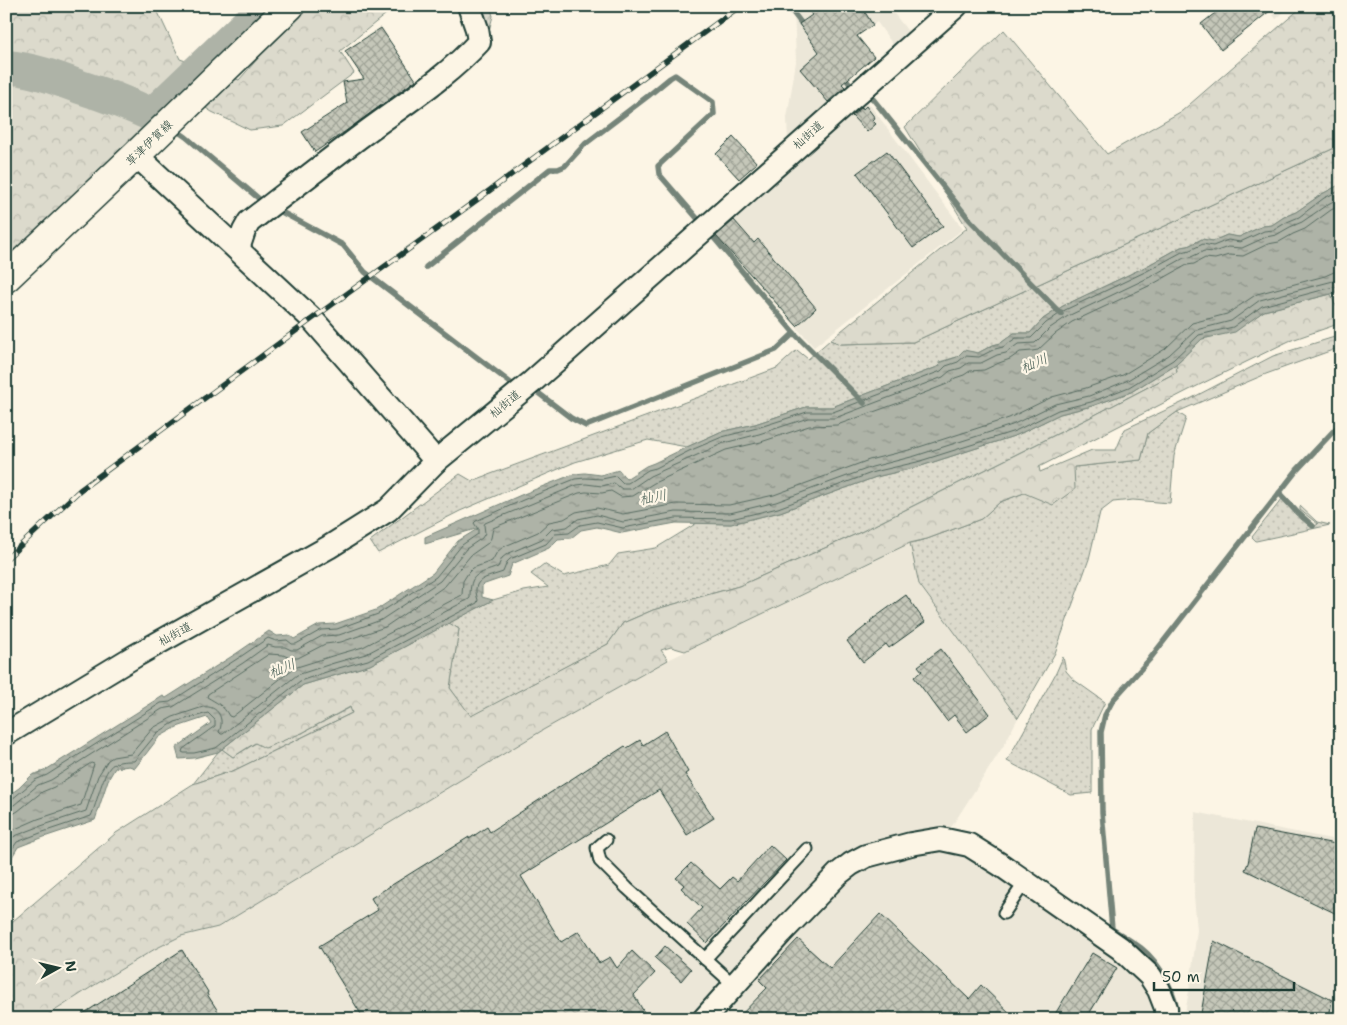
<svg xmlns="http://www.w3.org/2000/svg" width="1347" height="1025" viewBox="0 0 1347 1025" font-family="'Shantell Sans','Klee One',sans-serif">
<defs>
<pattern id="grass-dots" width="8" height="8" patternUnits="userSpaceOnUse" patternTransform="scale(1.25)"><rect width="8" height="8" fill="#dcdacc"/><path d="M2 2h.1M6 6h.1" fill="none" stroke="#bcbcb0" stroke-width="1.8" stroke-linecap="round"/></pattern>
<pattern id="forest-crowns" width="20" height="18" patternUnits="userSpaceOnUse" patternTransform="scale(1.25)"><rect width="20" height="18" fill="#dcdacc"/><path d="M2 6a3 3 0 1 1 6 0M12 15a3 3 0 1 1 6 0" fill="none" stroke="#bcbcb0"/></pattern>
<pattern id="water-ripples" width="26" height="14" patternUnits="userSpaceOnUse" patternTransform="scale(1.25)"><rect width="26" height="14" fill="#aeb3a7"/><path d="M2 4q2-2 4 0t4 0M15 11q2-2 4 0t4 0" fill="none" stroke="#8d9389"/></pattern>
<pattern id="building-cross-hatch" width="8" height="8" patternUnits="userSpaceOnUse" patternTransform="scale(1.25)"><rect width="8" height="8" fill="#c5c7b9"/><path d="M0 0l8 8M0 8l8-8" fill="none" stroke="#9fa397"/></pattern>
</defs>
<rect width="100%" height="100%" fill="#fcf5e5"/>
<filter id="ink" filterUnits="userSpaceOnUse"><feTurbulence type="fractalNoise" baseFrequency=".02" numOctaves="2"/><feDisplacementMap in="SourceGraphic" scale="10" xChannelSelector="R" yChannelSelector="G"/><feConvolveMatrix kernelMatrix="1 2 1 2 8 2 1 2 1" color-interpolation-filters="sRGB"/></filter>
<g filter="url(#ink)">
<g fill="#ece7d8">
<polygon points="794,6 888,6 911,35 896,49 877,22 824,58 850,88 788,143 787,118 796,62"/>
<polygon points="1267,6 1291,6 1276,19"/>
<polygon points="864,97 963,229 814,347 711,232"/>
<polygon points="910,543 919,584 1018,718 1004,745 952,826 945,830 905,835 861,844 833,861 689,1019 42,1019 93,986 155,949 181,936 218,927 543,730 668,660"/>
<polygon points="1195,812 1341,841 1341,1019 1184,1019 1190,985 1197,930 1194,896"/>
<polygon points="947,849 980,860 1124,963 1145,989 1156,1007 1157,1019 717,1019 846,878 878,858"/>
</g>
<g fill="url(#grass-dots)" stroke="#7e8c80">
<polygon points="1341,145 1341,184 1322,194 1296,212 1284,217 1272,225 1263,226 1239,237 1227,235 1213,241 1202,239 1188,246 1181,247 1145,267 1063,306 1043,319 1030,333 1014,333 1001,343 993,345 978,353 964,351 957,357 939,362 940,366 832,407 806,407 755,424 720,432 687,447 648,440 575,462 460,511 378,553 370,541 460,474 472,481 777,368 797,350 808,359 830,340 841,344 913,342"/>
<polygon points="1176,364 1177,372 1089,418 861,532 739,586 653,610 623,623 608,644 471,717 450,688 459,629 449,623 493,600 524,591 548,587 531,574 544,564 564,576 609,565 618,554 656,548 697,523 731,524 780,512 876,477 918,467 1017,435 1060,414 1092,406 1131,392"/>
<polygon points="1177,412 1186,418 1174,456 1170,503 1133,500 1113,502 1100,512 1089,559 1055,653 1018,718 919,584 910,543 927,539 981,519 1000,502 1024,493 1074,467 1141,460 1148,433"/>
<polygon points="1282,499 1296,515 1312,528 1318,524 1300,510 1300,506 1317,522 1330,525 1256,541 1252,537"/>
<polygon points="1063,657 1066,671 1074,680 1105,702 1092,729 1092,793 1071,795 1007,761 1056,673"/>
<polygon points="351,707 352,713 235,770 193,784 218,752 222,749 233,757 256,743 265,747 302,733"/>
</g>
<g fill="url(#forest-crowns)" stroke="#7e8c80">
<polygon points="6,6 157,6 156,8 180,59 239,80 274,40 309,6 396,6 340,51 354,73 283,126 250,130 212,112 186,95 147,123 6,261"/>
<polygon points="467,6 490,6 493,16 488,34"/>
<polygon points="1303,6 1341,6 1341,145 913,342 841,344 830,340 967,228 905,127 1004,30 1107,154 1182,111"/>
<polygon points="1331,294 1335,305 1341,304 1341,323 1289,341 1189,390 1039,467 1040,472 1092,450 1116,450 1125,429 1192,398 1273,356 1341,335 1341,347 1266,374 1177,412 1148,433 1141,460 1074,467 1075,489 1053,505 1024,493 1000,502 981,519 927,539 910,543 685,651 671,647 661,650 668,660 543,730 218,927 181,936 155,949 93,986 42,1019 6,1019 6,927 116,833 193,784 235,770 352,713 350,707 302,733 265,748 255,743 233,757 222,749 303,685 370,665 449,623 459,629 450,688 471,716 608,644 623,623 653,610 739,586 861,532 1089,418 1177,372 1176,364 1202,339 1235,331 1264,311"/>
</g>
<polygon fill="url(#water-ripples)" stroke="#758479" points="1341,184 1341,290 1331,294 1264,311 1235,332 1202,339 1176,364 1131,392 1092,406 1060,414 1017,435 918,467 876,477 780,512 731,524 676,523 622,533 597,527 581,530 571,538 558,539 549,548 512,564 508,576 482,585 482,597 493,600 370,665 303,685 218,752 194,758 179,759 176,748 211,723 207,717 177,727 159,737 135,768 129,766 115,768 108,780 95,820 44,837 18,847 6,867 6,797 19,788 32,775 44,771 163,696 166,698 237,653 269,631 277,636 289,635 294,639 319,625 335,624 376,610 433,573 458,541 479,528 425,544 425,537 521,495 574,474 585,473 601,475 619,470 626,479 646,466 654,463 687,447 720,432 755,424 806,407 832,407 940,366 939,363 957,357 964,350 978,353 993,345 1001,343 1014,333 1030,333 1043,319 1063,306 1145,267 1181,247 1188,246 1202,239 1213,241 1227,235 1239,237 1263,226 1272,225 1284,217 1296,212 1322,194"/>
<g fill="none" stroke-linecap="round" stroke-linejoin="round">
<g stroke="#586c62" stroke-width="1">
<path d="M1341,205L1331,210L1305,229L1293,234L1279,242L1268,244L1243,256L1229,255L1215,259L1205,258L1194,264L1187,265L1153,284L1072,322L1055,334L1038,350L1032,351L1020,352L1010,359L999,363L984,370L970,371L964,375L955,378L947,384L904,401L837,425L809,426L761,442L726,450L654,483L633,496L621,497L611,491L602,493L586,492L579,493L493,528L491,538L488,543L471,555L445,586L385,627L341,642L325,644L298,658H290L283,655L269,654L208,694L207,697C217,703 223,705 229,716L232,717L294,668L332,656L363,647L462,595L463,581L468,573L473,568L492,561L497,552L503,547L538,532L549,522L564,519L576,512L597,508L623,514L676,504L729,505L774,495L869,460L913,449L1009,418L1052,397L1086,388L1123,375L1165,349L1192,323L1227,314L1257,294L1325,276L1334,272L1341,271"/>
<polyline points="6,801 11,800 35,780 47,775 161,703 170,702 240,657 268,638 276,641 287,640 292,644 296,644 321,630 337,629 378,614 436,577 462,545 478,534 478,529 474,523 476,521 523,500 575,479 585,478 602,479 616,476 623,483 628,483 648,470 656,468 689,451 722,437 757,428 807,412 833,412 941,371 946,366 958,362 965,356 979,357 995,349 1003,347 1016,338 1031,338 1046,323 1065,310 1147,271 1182,252 1190,250 1203,244 1213,246 1228,240 1240,242 1264,231 1274,230 1287,222 1299,217 1324,198 1341,190"/>
<polyline points="6,807 14,805 38,785 51,780 162,709 173,707 243,663 268,645 275,647 285,647 291,650 297,650 322,636 339,635 381,620 440,581 466,549 482,538 485,533 484,525 485,523 577,485 586,484 602,486 614,483 622,489 631,489 650,476 724,443 759,434 808,418 835,418 943,377 950,371 961,368 968,363 981,363 997,355 1006,353 1018,344 1035,343 1050,328 1068,316 1150,277 1184,258 1191,257 1204,251 1214,252 1228,247 1242,248 1266,237 1276,235 1290,227 1302,222 1328,204 1341,197"/>
<polyline points="6,814 13,814 18,811 42,792 54,787 91,763 94,764 81,805 38,819 6,833"/>
<path d="M6,845L10,839L15,836L41,826L86,811L98,776L108,760L113,757L131,754L153,728L173,717L203,707C218,705 225,719 219,732L221,734H223L297,675L334,663L366,654L469,599L470,598C470,572 477,575 498,567L502,558L507,554L542,539L552,529L567,527L578,519L597,515L623,522L676,512L730,513L776,502L872,467L915,456L1012,425L1055,404L1089,396L1126,381L1169,355L1196,330L1231,321L1260,300L1341,279"/>
<path d="M6,858L17,842L43,832L91,816C97,804 103,769 114,764C119,761 128,761 134,761L157,733L175,722L208,713L215,720V726L183,749L182,752L184,753H194L216,748L300,681L335,669L368,660L477,603L478,600C470,578 487,578 503,572L507,562L510,559L546,544L555,534L569,533L580,525L597,522L623,528L676,518L731,519L778,508L874,472L917,462L1015,431L1058,410L1091,402L1129,387L1173,360L1199,335L1233,327L1262,306L1341,285"/>
</g>
<g stroke="#758479" stroke-width="5.5">
<polyline points="788,6 805,28"/>
<polyline points="842,74 850,84 857,89"/>
<polyline points="865,93 873,99 969,219 1061,314"/>
<polyline points="173,128 186,137 264,203"/>
<polyline points="274,208 343,245 365,272 512,384 517,386"/>
<polyline points="709,232 794,333 864,403"/>
<polyline points="426,267 550,169 558,169 565,166 585,144 648,96 670,78 675,75 713,102 714,114 658,166 659,174 703,225"/>
<polyline points="531,390 537,392 571,418 586,426 776,350 794,333"/>
<polyline points="1279,493 1296,511 1313,526"/>
<path d="M1177,1019C1179,996 1159,962 1141,948C1132,941 1122,935 1112,929L1102,812L1101,732L1105,715L1113,700L1149,660L1297,470L1341,423"/>
</g>
<path stroke="#aeb3a7" stroke-width="34" d="M6,67C32,69 56,78 80,87C105,95 129,104 152,115L266,6"/>
</g>
<g fill="url(#building-cross-hatch)" stroke="#1f3d34">
<polygon points="806,6 861,6 873,25 857,36 874,57 842,84 845,87 828,102 800,69 819,52 799,24 812,15"/>
<polygon points="1224,6 1276,6 1221,50 1201,24"/>
<polygon points="381,28 416,80 343,133 315,152 302,132 347,103 343,82 364,79 345,51"/>
<polygon points="866,106 875,118 872,120 876,124 867,132 852,116 862,107 863,109"/>
<polygon points="733,137 757,163 739,179 716,154"/>
<polygon points="887,151 943,226 913,248 857,173"/>
<polygon points="734,220 754,243 758,239 816,308 797,326 716,236"/>
<polygon points="906,595 925,622 889,648 886,644 863,662 847,641 871,622 870,621"/>
<polygon points="941,649 990,714 967,732 954,715 947,721 914,677 922,671 918,666"/>
<polygon points="665,731 688,772 685,774 714,818 687,835 659,790 521,876 561,942 579,931 599,963 610,957 617,968 632,951 655,973 634,995 648,1019 364,1019 319,946 378,910 371,898 469,837 469,839 487,827 490,832 610,754 611,755 625,746 627,748 640,740 643,745"/>
<polygon points="1255,829 1341,845 1341,916 1245,870 1248,863"/>
<polygon points="770,845 786,860 707,943 687,924 702,908 681,888 684,885 676,878 691,863 720,889 732,877 737,881"/>
<polygon points="880,914 969,999 981,985 1016,1019 737,1019 767,988 759,980 798,939 830,968"/>
<polygon points="1214,941 1332,1000 1329,1019 1200,1019"/>
<polygon points="665,946 691,969 681,981 655,958"/>
<polygon points="182,950 208,992 207,994 223,1019 75,1019"/>
<polygon points="1092,953 1117,968 1086,1019 1052,1019"/>
</g>
<g fill="none" stroke-linecap="round" stroke-linejoin="round">
<g stroke="#1f3d34" stroke-width="15">
<g id="lane">
<polyline points="606,840 597,848 600,861 627,888 734,985"/>
<polyline points="1004,913 1025,882"/>
<polyline points="705,959 807,849"/>
</g>
</g>
<g stroke="#1f3d34" stroke-width="26">
<g id="street">
<polyline points="136,155 312,319 436,461"/>
<path d="M238,249L244,231L249,222C288,192 326,162 365,133C404,104 446,78 479,42L477,29L469,6"/>
<polyline points="6,734 135,656 329,547 388,510 436,461 532,382 956,6"/>
<polyline points="704,1019 781,933 838,874 851,864 866,856 911,844 941,839 969,845 1001,865 1120,948 1150,976 1159,990 1166,1008 1166,1019"/>
</g>
</g>
<g stroke="#1f3d34" stroke-width="31">
<polyline id="primary" points="6,278 136,155 290,6"/>
</g>
<use href="#lane" stroke="#fcf5e5" stroke-width="11"/>
<use href="#street" stroke="#fcf5e5" stroke-width="22"/>
<use href="#primary" stroke="#fcf5e5" stroke-width="28"/>
<g stroke="#1f3d34" stroke-width="5.5">
<polyline id="rail" points="6,559 80,490 312,319 478,199 740,6"/>
</g>
<use href="#rail" stroke="#fcf5e5" stroke-width="4" stroke-dasharray="11" stroke-linecap="butt"/>
</g>
</g>
<g text-anchor="middle" stroke-width="4.5" stroke-linejoin="round" paint-order="stroke">
<g font-size="12" fill="#1f3d34" stroke="#fcf5e5">
<text transform="translate(808 135) rotate(-42)" y="4">杣街道</text>
<text transform="translate(149 143) rotate(-44)" y="4">草津伊賀線</text>
<text transform="translate(505 404) rotate(-40)" y="4">杣街道</text>
<text transform="translate(175 634) rotate(-29)" y="4">杣街道</text>
</g>
<g font-size="14" font-style="italic" fill="#435a51" stroke="#fcf5e5">
<text transform="translate(1034 363) rotate(-23)" y="5">杣川</text>
<text transform="translate(653 497) rotate(-12)" y="5">杣川</text>
<text transform="translate(282 668) rotate(-22)" y="5">杣川</text>
</g>
</g>
<rect width="1347" height="1025" fill="none" stroke="#fcf5e5" stroke-width="25"/>
<rect x="12" y="12" width="1322" height="1000" fill="none" stroke="#1f3d34" stroke-width="2" filter="url(#ink)"/>
<g transform="translate(58 968) rotate(82)" stroke="#fcf5e5" stroke-width="4" paint-order="stroke">
<path d="M0-4L9 19L0 12L-9 19Z" fill="#1f3d34"/>
<text y="-8" font-size="14" font-weight="bold" text-anchor="middle" fill="#1f3d34">N</text>
</g>
<path d="M1154 982v8h140v-8" fill="none" stroke="#1f3d34" stroke-width="2.5"/>
<text x="1162" y="982" font-size="15" fill="#1f3d34" stroke="#fcf5e5" stroke-width="4" paint-order="stroke">50 m</text>
</svg>
